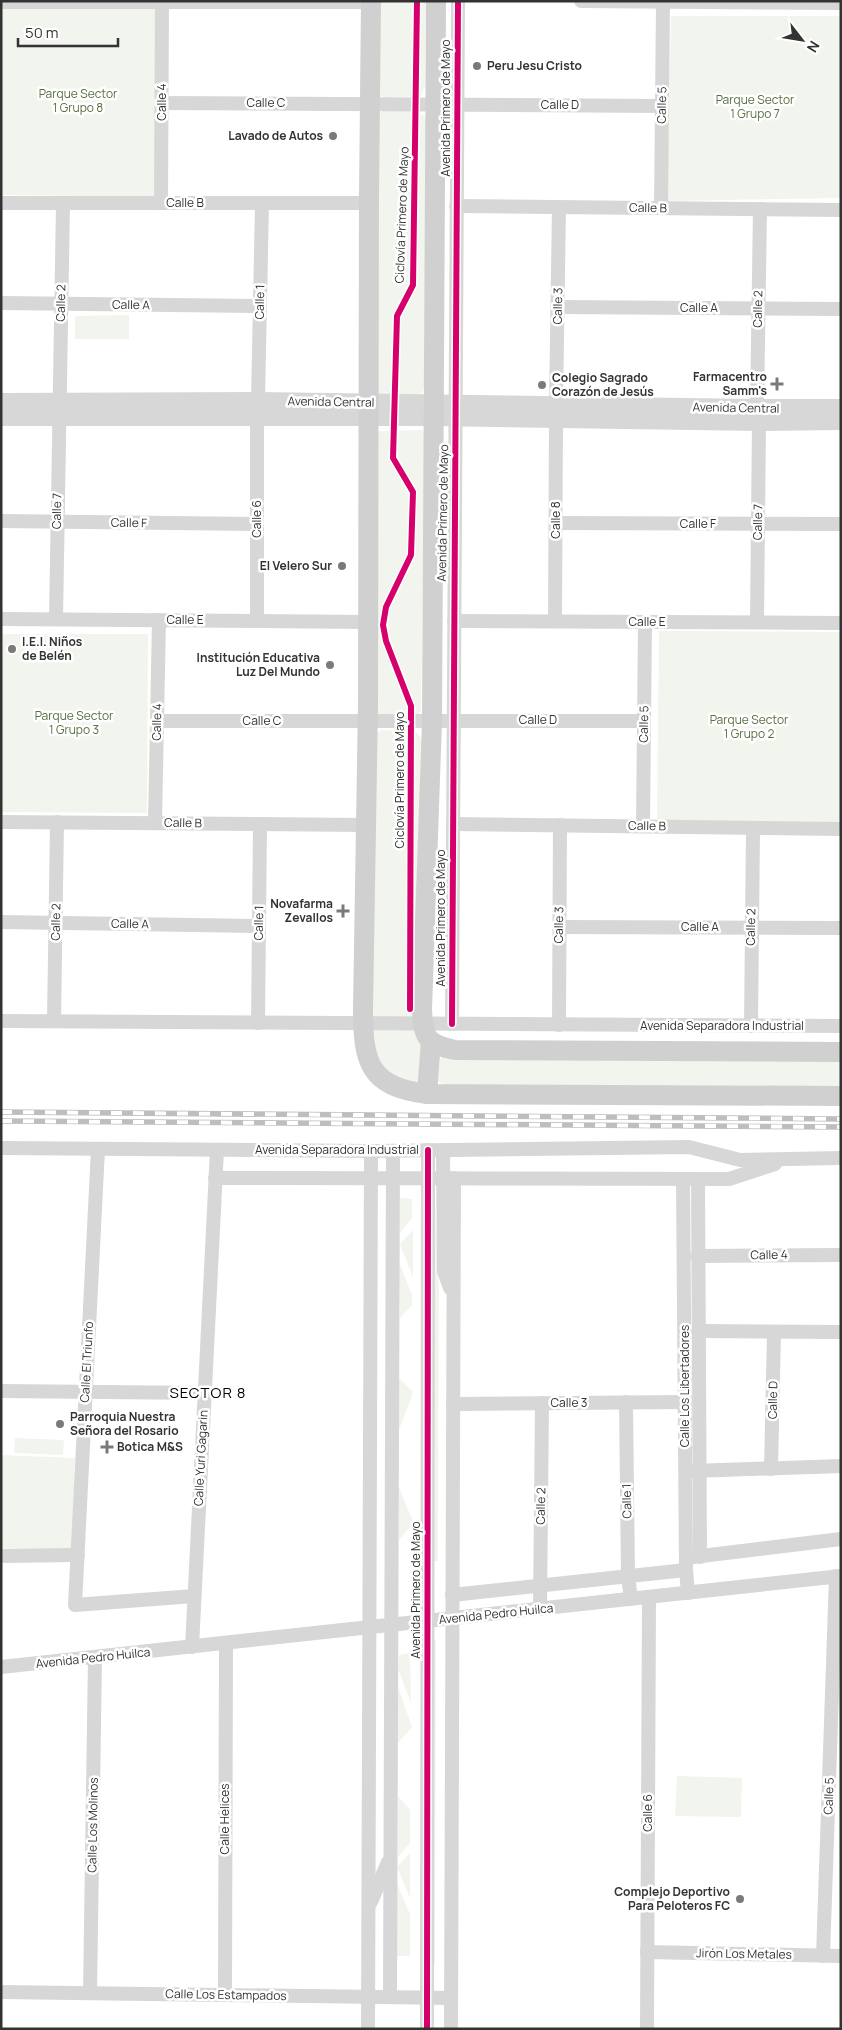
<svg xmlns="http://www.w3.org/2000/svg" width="842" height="2030" viewBox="0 0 842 2030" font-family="Manrope,sans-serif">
<rect width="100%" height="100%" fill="#fff"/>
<g fill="#f1f5ed">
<polygon points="377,1 426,1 425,86 421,96 385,98 379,95"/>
<polygon points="1,6 156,8 155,197 1,195"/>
<polygon points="671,16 841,16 841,198 667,201"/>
<path d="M383,111C398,111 419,105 426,120L424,384L423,391L419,396H380L376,392L378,114Z"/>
<polygon points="129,315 129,339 75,339 75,316"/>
<polygon points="421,430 425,432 425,437 421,710 418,715 377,715 375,434 380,431"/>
<polygon points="659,631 841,632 841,823 657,822"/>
<polygon points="1,634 148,634 147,813 1,812"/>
<polygon points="382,730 415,731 421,738 417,1012 413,1017 377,1018 372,1014 373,735"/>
<polygon points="366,1027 420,1027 424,1090 385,1078"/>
<polygon points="442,1056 841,1059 841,1088 443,1085 438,1081 440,1059"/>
<polygon points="400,1198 412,1199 412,1218 400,1233"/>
<polygon points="435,1198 439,1285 438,1561 429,1561"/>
<polygon points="413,1230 413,1277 400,1244"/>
<polygon points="399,1262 412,1295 412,1305 400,1318"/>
<polygon points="399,1378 412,1391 412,1396 398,1432"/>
<polygon points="15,1438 64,1440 63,1455 14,1453"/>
<polygon points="1,1455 75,1458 72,1551 1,1548"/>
<polygon points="398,1485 412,1519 411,1526 399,1540"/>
<polygon points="430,1641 436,1641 435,1965 429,1965"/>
<polygon points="410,1653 411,1703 398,1669 399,1655"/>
<polygon points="398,1687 412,1727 398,1743"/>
<polygon points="677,1776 742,1778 741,1817 675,1816"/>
<polygon points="398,1796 410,1810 410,1843 398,1857"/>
<polygon points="410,1853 410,1898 397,1867"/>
<polygon points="397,1884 410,1914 410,1956 397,1956"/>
</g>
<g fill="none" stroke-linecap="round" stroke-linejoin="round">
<g stroke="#d7d7d7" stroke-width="14">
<polyline points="581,1 841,3"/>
<polyline points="1,2 371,2"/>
<polyline points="162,103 662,106"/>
<polyline points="1,203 369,203"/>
<polyline points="161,203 162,2"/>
<polyline points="456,206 841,210"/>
<polyline points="661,208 663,2"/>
<polyline points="1,303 260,306"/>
<polyline points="558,307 841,309"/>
<polyline points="258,401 262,203"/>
<polyline points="556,405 559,207"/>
<polyline points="757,408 760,209"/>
<polyline points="257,416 257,621"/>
<polyline points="1,521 257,524"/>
<polyline points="556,523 841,524"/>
<polyline points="1,619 368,622"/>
<polyline points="56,619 63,203"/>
<polyline points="454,621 841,623"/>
<polyline points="555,621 556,418"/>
<polyline points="757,622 759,422"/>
<polyline points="157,721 644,721"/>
<polyline points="1,822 365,825"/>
<polyline points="155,823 159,620"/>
<polyline points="453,824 841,829"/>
<polyline points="643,826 645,622"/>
<polyline points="1,922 259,926"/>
<polyline points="559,927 841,928"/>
<polyline points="1,1021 841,1026"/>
<polyline points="54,1021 57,822"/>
<polyline points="258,1023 260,824"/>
<polyline points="452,1024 458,1"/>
<polyline points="559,1025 560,825"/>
<polyline points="751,1026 753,828"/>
<polyline points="1,1148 371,1151 689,1147 740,1160 841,1158"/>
<polyline points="98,1149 75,1605 194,1596"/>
<polyline points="443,1150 444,1271 450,1288"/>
<polyline points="215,1178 729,1179 775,1164"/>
<polyline points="683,1179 686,1570 688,1593"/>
<polyline points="698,1179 700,1557"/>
<polyline points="697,1256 841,1255"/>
<polyline points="698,1331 841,1332"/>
<polyline points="1,1391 204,1393"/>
<polyline points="626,1402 628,1576 631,1599"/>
<polyline points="453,1404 685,1402"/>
<polyline points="771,1469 774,1332"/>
<polyline points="692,1471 841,1466"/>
<polyline points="1,1556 78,1555"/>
<polyline points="693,1557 841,1539"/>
<polyline points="452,1595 686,1570"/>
<polyline points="540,1609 542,1403"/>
<polyline points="192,1647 217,1150"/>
<polyline points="1,1667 841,1576"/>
<polyline points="371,1902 388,1862"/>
<polyline points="647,1952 841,1956"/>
<polyline points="823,1956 836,1576"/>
<polyline points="1,1992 451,1998"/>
<polyline points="90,1993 95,1657"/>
<polyline points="225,1995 226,1643"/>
<polyline points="390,1997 393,1151"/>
<polyline points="368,2029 371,1151"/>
<polyline points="427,2029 428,1150"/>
<polyline points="451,2029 454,1178"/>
<polyline points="647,2029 649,1598"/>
</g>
<g stroke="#d7d7d7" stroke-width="18">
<polyline points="1,402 258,401 757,408 841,408"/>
<polyline points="1,417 432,417 759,422 841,421"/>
</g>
<g stroke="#d0d0d0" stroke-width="20">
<path d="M371,1L369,196L368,705L363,1008C363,1061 368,1087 427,1094L841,1096"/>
<path d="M436,1L432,721L422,1009C423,1037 426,1044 455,1050L841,1052"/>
<polyline points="427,1094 431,1041"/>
</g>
<g stroke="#bebebe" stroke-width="5.5">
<g id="rail">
<polyline points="1,1112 841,1119"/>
<polyline points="1,1121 841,1127"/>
</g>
</g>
<use href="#rail" stroke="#fff" stroke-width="4" stroke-dasharray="11" stroke-linecap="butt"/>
<g stroke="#fff" stroke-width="9">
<g id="cycleway">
<polyline points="410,1009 411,706 386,641 383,625 386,607 411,555 413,492 393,458 397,316 413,285 417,1"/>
<polyline points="452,1024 458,1"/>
<polyline points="427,2029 428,1150"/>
</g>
</g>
<use href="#cycleway" stroke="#d6006c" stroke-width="6"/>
</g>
<g fill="#7a7a7a" stroke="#fff" stroke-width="2">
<circle cx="477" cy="66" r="5"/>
<circle cx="333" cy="136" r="5"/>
<path d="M774.5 376.5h5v5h5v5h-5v5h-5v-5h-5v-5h5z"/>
<circle cx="542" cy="385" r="5"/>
<circle cx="342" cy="566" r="5"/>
<circle cx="12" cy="649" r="5"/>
<circle cx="330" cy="665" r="5"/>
<path d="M340.5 903.5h5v5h5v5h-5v5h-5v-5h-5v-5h5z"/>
<circle cx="60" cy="1424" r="5"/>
<path d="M104.5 1439.5h5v5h5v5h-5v5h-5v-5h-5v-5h5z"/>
<circle cx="740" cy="1899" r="5"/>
</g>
<g text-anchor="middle" stroke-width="5" stroke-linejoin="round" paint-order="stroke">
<g font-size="12" font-weight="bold" fill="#333" stroke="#fff" text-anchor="end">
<text x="487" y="70" text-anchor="start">Peru Jesu Cristo</text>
<text x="323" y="140">Lavado de Autos</text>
<text x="767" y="381">Farmacentro<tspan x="767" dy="14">Samm's</tspan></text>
<text x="552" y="382" text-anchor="start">Colegio Sagrado<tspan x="552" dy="14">Corazón de Jesús</tspan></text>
<text x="332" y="570">El Velero Sur</text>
<text x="22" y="646" text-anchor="start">I.E.I. Niños<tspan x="22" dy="14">de Belén</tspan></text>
<text x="320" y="662">Institución Educativa<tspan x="320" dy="14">Luz Del Mundo</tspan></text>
<text x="333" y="908">Novafarma<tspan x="333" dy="14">Zevallos</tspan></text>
<text x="70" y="1421" text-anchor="start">Parroquia Nuestra<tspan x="70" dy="14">Señora del Rosario</tspan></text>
<text x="117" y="1451" text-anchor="start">Botica M&amp;S</text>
<text x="730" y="1896">Complejo Deportivo<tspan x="730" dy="14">Para Peloteros FC</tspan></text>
</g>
<g font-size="12" fill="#56703f" stroke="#fff">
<text x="78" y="98">Parque Sector<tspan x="78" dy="14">1 Grupo 8</tspan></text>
<text x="755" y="104">Parque Sector<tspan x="755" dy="14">1 Grupo 7</tspan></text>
<text x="74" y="720">Parque Sector<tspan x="74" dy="14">1 Grupo 3</tspan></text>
<text x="749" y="724">Parque Sector<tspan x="749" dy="14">1 Grupo 2</tspan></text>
</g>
<g font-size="12" fill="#333" stroke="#fff">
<text transform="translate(162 102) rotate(-90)" y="4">Calle 4</text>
<text x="266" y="107">Calle C</text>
<text x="560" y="109">Calle D</text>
<text transform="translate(662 105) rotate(-89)" y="4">Calle 5</text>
<text transform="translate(446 108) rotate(-90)" y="4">Avenida Primero de Mayo</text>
<text x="185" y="207">Calle B</text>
<text transform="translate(648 208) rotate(1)" y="4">Calle B</text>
<text transform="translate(402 215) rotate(-88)" y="4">Ciclovía Primero de Mayo</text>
<text transform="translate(260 302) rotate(-89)" y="4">Calle 1</text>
<text transform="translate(61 303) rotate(-89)" y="4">Calle 2</text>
<text transform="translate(131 305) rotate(1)" y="4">Calle A</text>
<text transform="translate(558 306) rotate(-89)" y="4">Calle 3</text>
<text x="699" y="312">Calle A</text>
<text transform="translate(758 309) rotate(-89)" y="4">Calle 2</text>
<text transform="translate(331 402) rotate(1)" y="4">Avenida Central</text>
<text transform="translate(736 408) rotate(1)" y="4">Avenida Central</text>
<text transform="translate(57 511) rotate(-89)" y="4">Calle 7</text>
<text transform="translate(443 513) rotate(-89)" y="4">Avenida Primero de Mayo</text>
<text transform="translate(257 519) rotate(-90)" y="4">Calle 6</text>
<text transform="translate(556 520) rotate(-90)" y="4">Calle 8</text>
<text transform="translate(758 522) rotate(-89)" y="4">Calle 7</text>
<text transform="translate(129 523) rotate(1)" y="4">Calle F</text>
<text x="698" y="528">Calle F</text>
<text x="185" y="624">Calle E</text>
<text x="647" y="626">Calle E</text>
<text x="538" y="724">Calle D</text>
<text x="262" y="725">Calle C</text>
<text transform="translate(157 722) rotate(-89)" y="4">Calle 4</text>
<text transform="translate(644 724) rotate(-89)" y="4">Calle 5</text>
<text transform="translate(400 780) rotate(-90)" y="4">Ciclovía Primero de Mayo</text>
<text transform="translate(183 823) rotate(1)" y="4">Calle B</text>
<text transform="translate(647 826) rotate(1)" y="4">Calle B</text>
<text transform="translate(441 918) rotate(-90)" y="4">Avenida Primero de Mayo</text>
<text transform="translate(56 922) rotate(-89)" y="4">Calle 2</text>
<text transform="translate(259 923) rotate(-89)" y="4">Calle 1</text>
<text transform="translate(130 924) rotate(1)" y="4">Calle A</text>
<text transform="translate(559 925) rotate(-89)" y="4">Calle 3</text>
<text x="700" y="931">Calle A</text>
<text transform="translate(751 927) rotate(-89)" y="4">Calle 2</text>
<text x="722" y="1030">Avenida Separadora Industrial</text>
<text x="337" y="1154">Avenida Separadora Industrial</text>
<text transform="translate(769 1255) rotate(-1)" y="4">Calle 4</text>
<text transform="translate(87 1362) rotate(-87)" y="4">Calle El Triunfo</text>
<text transform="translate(685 1386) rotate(-90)" y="4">Calle Los Libertadores</text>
<text transform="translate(773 1400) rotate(-89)" y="4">Calle D</text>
<text x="569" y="1407">Calle 3</text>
<text transform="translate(201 1458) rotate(-87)" y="4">Calle Yuri Gagarin</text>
<text transform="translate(627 1501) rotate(-91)" y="4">Calle 1</text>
<text transform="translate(541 1506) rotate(-89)" y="4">Calle 2</text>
<text transform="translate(416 1590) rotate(-90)" y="4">Avenida Primero de Mayo</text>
<text transform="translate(496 1614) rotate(-6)" y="4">Avenida Pedro Huilca</text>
<text transform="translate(93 1658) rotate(-6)" y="4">Avenida Pedro Huilca</text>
<text transform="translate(829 1796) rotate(-88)" y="4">Calle 5</text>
<text transform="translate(648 1813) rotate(-90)" y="4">Calle 6</text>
<text transform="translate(225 1819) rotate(-90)" y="4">Calle Helices</text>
<text transform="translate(93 1825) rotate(-89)" y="4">Calle Los Molinos</text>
<text transform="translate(744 1954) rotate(1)" y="4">Jirón Los Metales</text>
<text transform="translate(226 1995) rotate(1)" y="4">Calle Los Estampados</text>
</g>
<g font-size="15" letter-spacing="1" fill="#000" stroke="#fff">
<text x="208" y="1398">SECTOR 8</text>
</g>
</g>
<rect width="842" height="2030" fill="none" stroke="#333333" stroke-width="5"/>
<g transform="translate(802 40) rotate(121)" stroke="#ffffff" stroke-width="4" paint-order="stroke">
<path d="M0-4L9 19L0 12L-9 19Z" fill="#333333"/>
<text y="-8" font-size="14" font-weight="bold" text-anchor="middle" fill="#333333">N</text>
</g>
<path d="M18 38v8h100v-8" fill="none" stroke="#333333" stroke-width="2.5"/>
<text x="25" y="38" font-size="15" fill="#333333" stroke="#ffffff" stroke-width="4" paint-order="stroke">50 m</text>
</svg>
